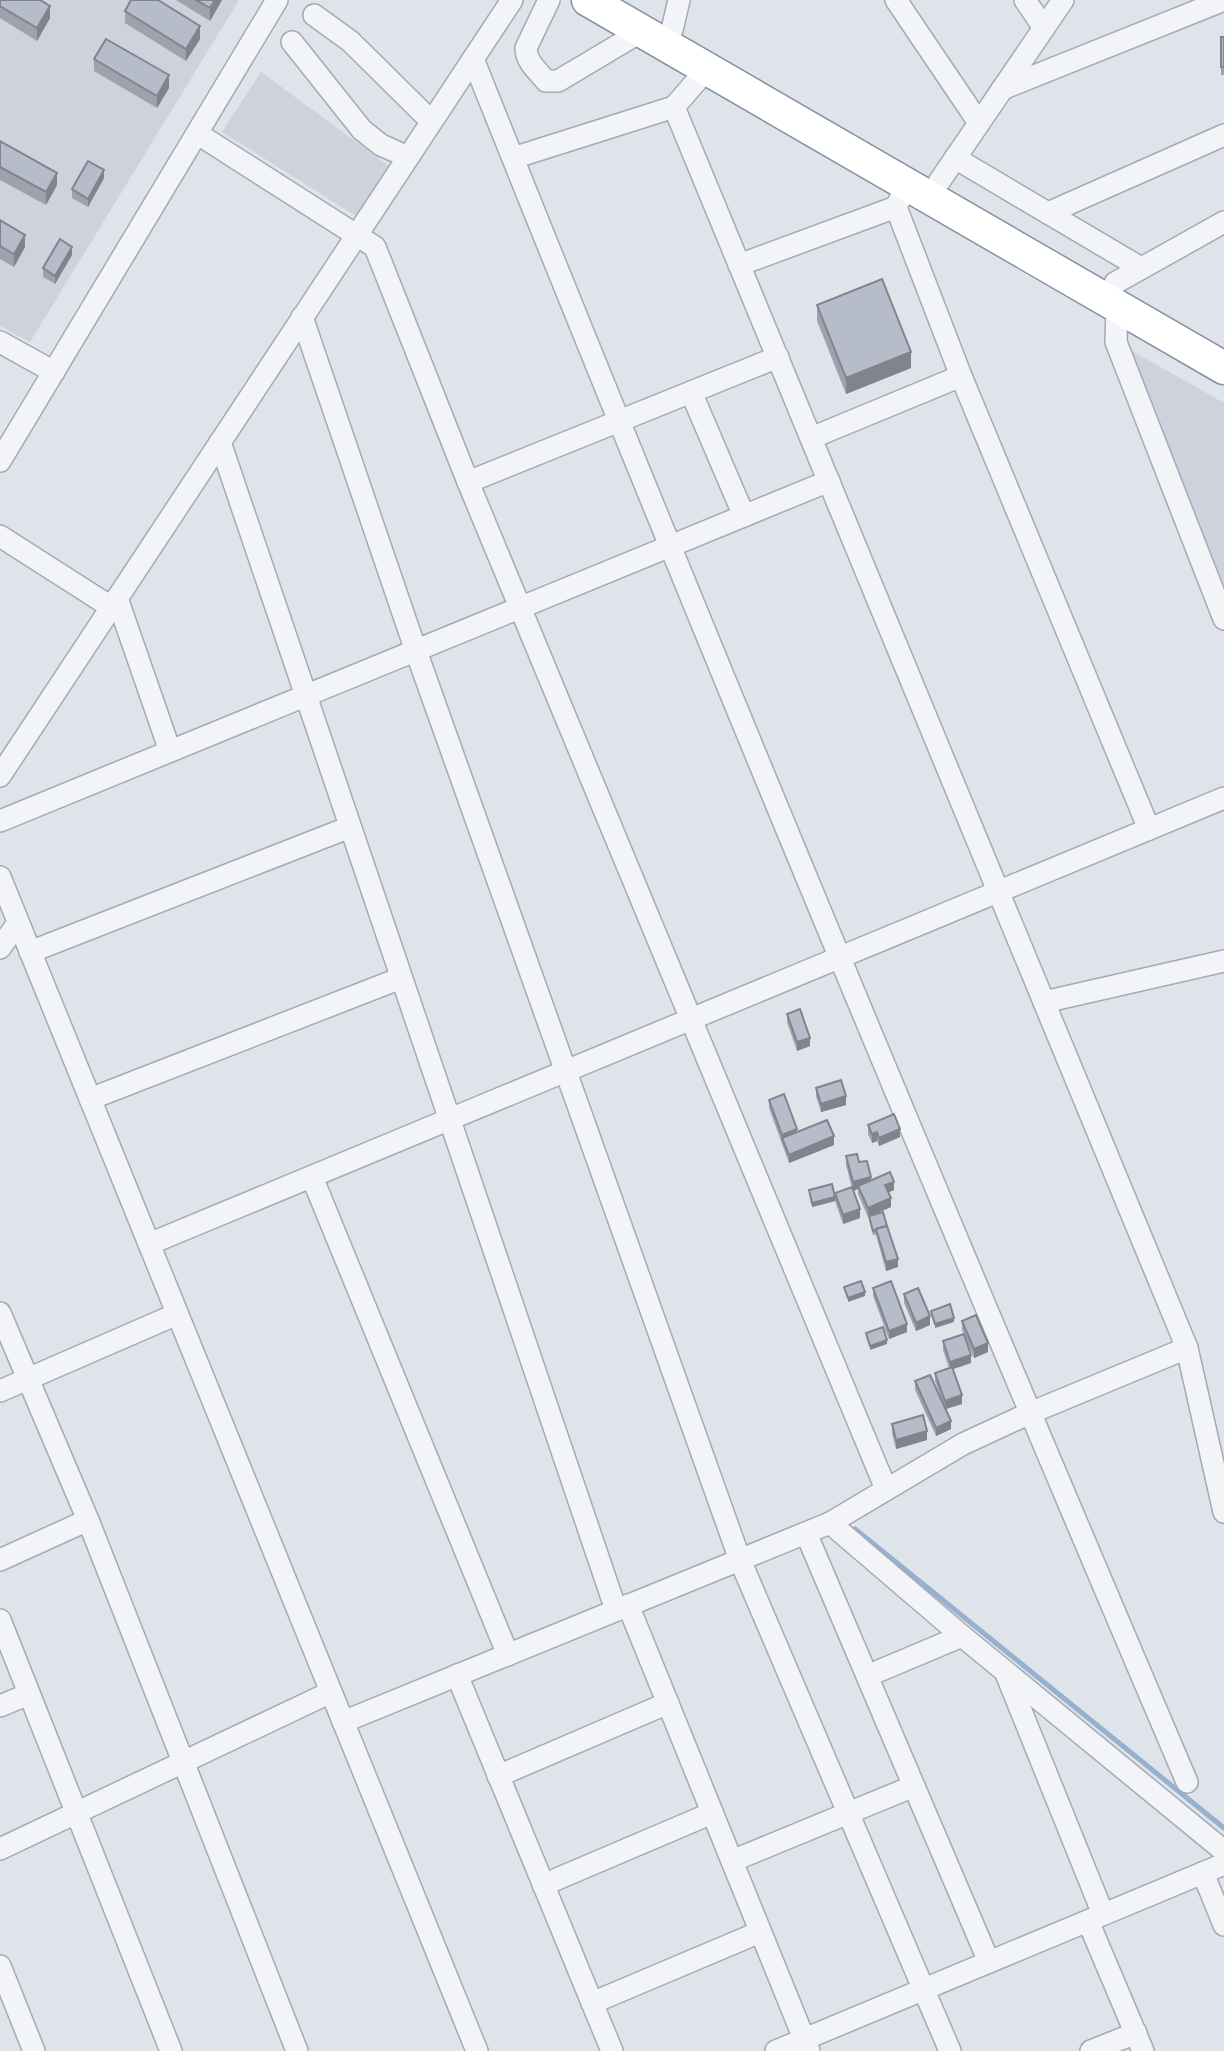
<svg xmlns="http://www.w3.org/2000/svg" width="1224" height="2051" viewBox="0 0 1224 2051" font-family="Helvetica,sans-serif">
<rect width="100%" height="100%" fill="#dfe3ea"/>
<g fill="#cdd2dd">
<polygon points="0,0 239,0 30,342 0,326"/>
<polygon points="261,72 390,167 356,216 222,132"/>
<polygon points="1127,348 1224,403 1224,589"/>
</g>
<g fill="none" stroke-linecap="round" stroke-linejoin="round">
<polyline stroke="#96b0ce" stroke-width="5" points="855,1529 1224,1828"/>
<g stroke="#a4aab5" stroke-width="24">
<g id="minor">
<path d="M549,0L526,48C526,62 538,71 546,81H558L642,31"/>
<polyline points="896,0 979,123"/>
<polyline points="1025,0 1044,28"/>
<polyline points="314,15 350,41 431,121"/>
<polyline points="672,30 679,0"/>
<polyline points="292,42 362,130 381,145 408,157"/>
<path d="M473,59C704,636 943,1210 1187,1782"/>
<polyline points="1002,89 1224,0"/>
<polyline points="674,107 1187,1348 1224,1512"/>
<polyline points="198,134 375,247 468,482 886,1489"/>
<polyline points="513,158 674,107 707,69"/>
<polyline points="955,158 1141,268"/>
<polyline points="939,182 1063,0"/>
<polyline points="896,207 961,376 1149,829"/>
<polyline points="1048,213 1224,135"/>
<polyline points="739,265 896,207 902,195"/>
<polyline points="1115,283 1224,222"/>
<polyline points="1117,307 1116,342 1224,619"/>
<polyline points="302,317 416,651 740,1560 950,2051"/>
<polyline points="0,342 54,372"/>
<polyline points="691,392 744,516"/>
<polyline points="811,438 961,376"/>
<polyline points="220,442 616,1610"/>
<polyline points="0,461 277,0"/>
<polyline points="468,482 778,357"/>
<polyline points="0,536 111,607"/>
<polyline points="117,598 170,751"/>
<polyline points="0,776 512,0"/>
<polyline points="0,821 829,481"/>
<polyline points="0,877 477,2051"/>
<polyline points="0,948 18,923"/>
<polyline points="30,952 350,827"/>
<polyline points="1044,1002 1224,961"/>
<polyline points="90,1099 401,978"/>
<polyline points="312,1177 508,1655"/>
<polyline points="149,1244 1224,798"/>
<polyline points="0,1313 88,1520 297,2051"/>
<polyline points="0,1391 177,1314"/>
<polyline points="830,1523 962,1636 1224,1851"/>
<polyline points="806,1533 989,1962"/>
<polyline points="0,1560 88,1520"/>
<polyline points="628,1605 809,2051"/>
<polyline points="0,1620 171,2051"/>
<polyline points="457,1675 612,2051"/>
<polyline points="867,1676 962,1636"/>
<polyline points="1007,1676 1103,1914"/>
<polyline points="0,1706 29,1694"/>
<polyline points="343,1722 830,1523 963,1444 1030,1413 1187,1348"/>
<polyline points="498,1776 668,1703"/>
<polyline points="0,1849 331,1692"/>
<polyline points="732,1861 914,1786"/>
<polyline points="1203,1873 1224,1925"/>
<polyline points="543,1885 712,1813"/>
<polyline points="1088,1921 1143,2051"/>
<polyline points="0,1966 34,2051"/>
<polyline points="592,2003 760,1932"/>
<polyline points="776,2051 1224,1864"/>
<polyline points="1091,2051 1136,2033"/>
</g>
</g>
<g stroke="#8590a3" stroke-width="35">
<polyline id="highway" points="588,0 1224,368"/>
</g>
<use href="#minor" stroke="#f3f4f8" stroke-width="21"/>
<use href="#highway" stroke="#fff" stroke-width="32"/>
</g>
<g fill="#9da2ad">
<polygon points="0,0 50,18 37,41 0,18"/>
<polygon points="176,0 222,0 210,21"/>
<polygon points="125,11 200,39 186,61 125,23"/>
<rect x="1221" y="37" width="3" height="38"/>
<polygon points="94,59 169,88 157,108 94,71"/>
<polygon points="0,141 57,185 46,205 0,180"/>
<polygon points="104,178 88,207 72,198 72,189"/>
<polygon points="0,220 25,247 14,267 0,259"/>
<polygon points="72,255 55,284 43,277 43,268"/>
<polygon points="817,305 911,368 846,394 817,321"/>
<polygon points="787,1014 810,1046 797,1051 787,1022"/>
<polygon points="816,1088 846,1105 821,1112 816,1096"/>
<polygon points="769,1100 797,1132 834,1145 789,1163 769,1108"/>
<polygon points="868,1125 900,1137 879,1146 877,1141 872,1143 868,1134"/>
<polygon points="846,1156 859,1162 871,1180 894,1190 888,1192 891,1207 871,1215 898,1267 886,1271 876,1235 873,1235 869,1220 869,1216 868,1217 858,1194 858,1189 853,1191 860,1218 843,1224 835,1201 812,1207 809,1190 835,1196 852,1188 846,1165"/>
<polygon points="873,1288 907,1332 889,1339 873,1296"/>
<polygon points="904,1294 930,1325 916,1331 904,1303"/>
<polygon points="962,1321 988,1352 974,1358 962,1330"/>
<polygon points="943,1341 971,1363 953,1369 962,1404 946,1409 951,1429 936,1436 915,1390 915,1381 941,1398 935,1381 935,1373 949,1368 943,1350"/>
<polygon points="892,1424 927,1440 896,1449 892,1433"/>
</g>
<g fill="#7f848d">
<polygon points="215,0 222,0 210,21 210,8"/>
<polygon points="50,6 50,18 37,41 37,28"/>
<polygon points="200,26 200,39 186,61 186,49"/>
<polygon points="169,75 169,88 157,108 157,96"/>
<polygon points="104,170 104,178 88,207 88,199"/>
<polygon points="57,173 57,185 46,205 46,192"/>
<polygon points="25,235 25,247 14,267 14,254"/>
<polygon points="72,247 72,255 55,284 55,276"/>
<polygon points="911,352 911,368 846,394 846,378"/>
<polygon points="810,1038 810,1046 797,1051 797,1042"/>
<polygon points="846,1096 846,1105 821,1112 821,1104"/>
<polygon points="797,1129 797,1137 782,1138 782,1143 782,1135"/>
<polygon points="900,1129 900,1137 879,1146 879,1138"/>
<polygon points="877,1132 877,1141 872,1143 872,1134"/>
<polygon points="834,1136 834,1145 789,1163 789,1155"/>
<polygon points="871,1177 871,1186 858,1186 858,1189 853,1191 853,1182"/>
<polygon points="894,1182 894,1190 885,1194 885,1185"/>
<polygon points="835,1197 835,1201 812,1207 812,1203"/>
<polygon points="891,1198 891,1207 868,1217 868,1208"/>
<polygon points="860,1209 860,1218 843,1224 843,1215"/>
<polygon points="898,1259 898,1267 886,1271 886,1262"/>
<polygon points="865,1292 865,1296 848,1302 848,1298"/>
<polygon points="930,1316 930,1325 916,1331 916,1323"/>
<polygon points="954,1318 954,1322 935,1328 935,1324"/>
<polygon points="907,1324 907,1332 889,1339 889,1331"/>
<polygon points="887,1340 887,1344 870,1350 870,1346"/>
<polygon points="988,1343 988,1352 974,1358 974,1349"/>
<polygon points="971,1355 971,1363 950,1370 950,1362"/>
<polygon points="962,1395 962,1404 945,1409 945,1401"/>
<polygon points="951,1421 951,1429 936,1436 936,1428"/>
<polygon points="927,1431 927,1440 896,1449 896,1440"/>
</g>
<g fill="#b6bcc9" stroke="#7f848d" stroke-width="2">
<polygon points="0,0 40,0 50,6 37,28 0,6"/>
<polygon points="131,0 158,0 200,26 186,49 125,11"/>
<polygon points="196,0 215,0 210,8"/>
<rect x="1221" y="37" width="3" height="30"/>
<polygon points="106,39 169,75 157,96 94,59"/>
<polygon points="0,141 57,173 46,192 0,167"/>
<polygon points="88,161 104,170 88,199 72,189"/>
<polygon points="0,220 25,235 14,254 0,246"/>
<polygon points="60,239 72,247 55,276 43,268"/>
<polygon points="882,279 911,352 846,378 817,305"/>
<polygon points="800,1009 810,1038 797,1042 787,1014"/>
<polygon points="841,1080 846,1096 821,1104 816,1088"/>
<polygon points="784,1094 797,1129 782,1135 769,1100"/>
<polygon points="894,1114 900,1129 879,1138 877,1132 872,1134 868,1125"/>
<polygon points="827,1120 834,1136 789,1155 782,1138"/>
<polygon points="857,1154 859,1162 867,1161 871,1177 853,1182 846,1156"/>
<polygon points="890,1172 894,1182 885,1185 891,1198 868,1208 858,1186"/>
<polygon points="832,1184 835,1197 812,1203 809,1190"/>
<polygon points="852,1187 860,1209 843,1215 835,1193"/>
<polygon points="883,1212 887,1226 876,1229 876,1230 873,1231 869,1216"/>
<polygon points="887,1226 898,1259 886,1262 876,1229"/>
<polygon points="861,1281 865,1292 848,1298 844,1287"/>
<polygon points="891,1281 907,1324 889,1331 873,1288"/>
<polygon points="918,1288 930,1316 916,1323 904,1294"/>
<polygon points="950,1304 954,1318 935,1324 931,1311"/>
<polygon points="976,1315 988,1343 974,1349 962,1321"/>
<polygon points="883,1327 887,1340 870,1346 866,1333"/>
<polygon points="964,1334 971,1355 950,1362 943,1341"/>
<polygon points="952,1367 962,1395 945,1401 935,1373"/>
<polygon points="930,1375 951,1421 936,1428 915,1381"/>
<polygon points="923,1415 927,1431 896,1440 892,1424"/>
</g>
</svg>
